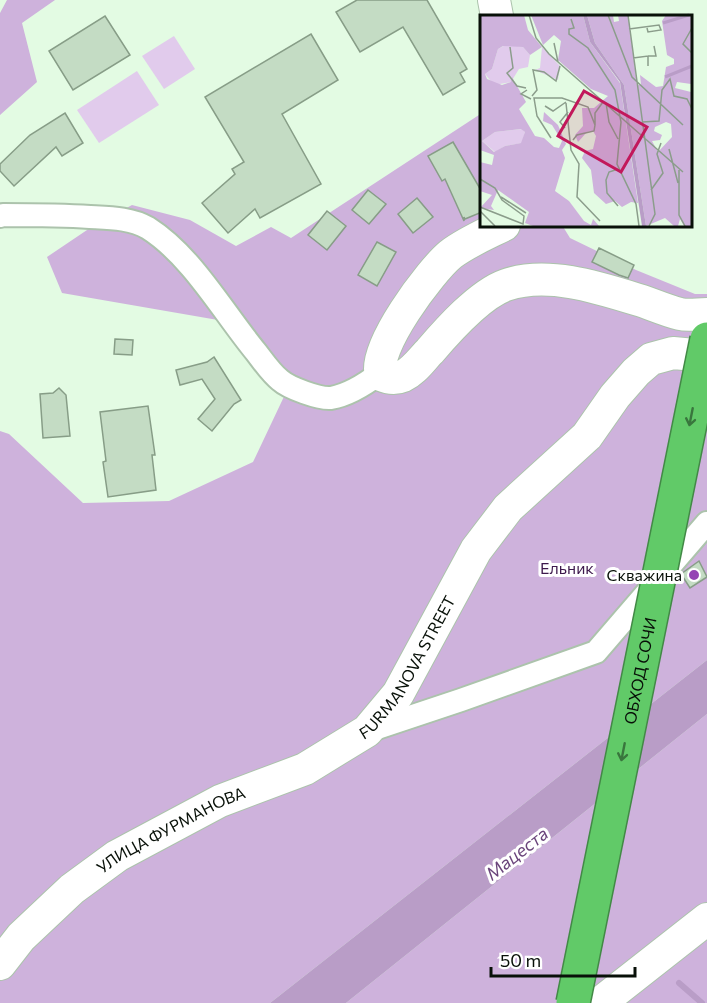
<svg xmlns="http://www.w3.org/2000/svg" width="707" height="1003" viewBox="0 0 707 1003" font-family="Commissioner,sans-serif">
<rect width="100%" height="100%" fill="#e3fbe3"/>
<g fill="#e1cbec">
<polygon points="174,36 195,69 164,89 142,56"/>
<polygon points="137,71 159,105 99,143 77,110"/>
</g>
<g fill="#ceb2dc">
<polygon points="7,0 55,0 22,23 37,82 0,115 0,13"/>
<polygon points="482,113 482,225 562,225 570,238 636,270 695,294 707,294 707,660 270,1003 0,1003 0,431 9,434 83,503 169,501 253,462 289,386 241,324 62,293 47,257 90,228 132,205 190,220 236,246 271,227 291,238"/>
<polygon points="707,714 707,1003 346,1003"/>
</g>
<polygon fill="#b99dc7" points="707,660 707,714 346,1003 270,1003"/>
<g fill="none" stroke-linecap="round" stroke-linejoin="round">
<polyline stroke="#b99dc7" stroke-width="6" points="679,983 702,1003"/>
</g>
<g fill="#c4dcc4" stroke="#879d87" stroke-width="1.5">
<polygon points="357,0 427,0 467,69 460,73 465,82 443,95 403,27 360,52 336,12"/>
<polygon points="105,16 130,55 73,90 49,51"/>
<polygon points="311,34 338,80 282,114 321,184 260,218 255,209 228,233 202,203 235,174 232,169 244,162 205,97"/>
<polygon points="65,113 83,143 62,156 56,147 14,186 0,171 0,164 30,135"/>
<polygon points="453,142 482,192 482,212 465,219 464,217 464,221 445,179 442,181 428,156"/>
<polygon points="368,190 386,204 369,224 352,210"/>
<polygon points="417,198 433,217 413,233 398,214"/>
<polygon points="327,211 346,226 327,250 308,235"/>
<polygon points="377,242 396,252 377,286 358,275"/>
<polygon points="599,248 634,265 628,278 619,275 592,262"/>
<polygon points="115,339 133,340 132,355 114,354"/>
<polygon points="214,357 241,400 234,404 212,431 198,419 215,399 202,379 180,385 176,370 207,362"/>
<polygon points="59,388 66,395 70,436 43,438 40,394 53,393"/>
<polygon points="148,406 155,455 152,455 156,490 108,497 103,462 106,461 100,412"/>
<polygon points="699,561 707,577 690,588 681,574"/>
</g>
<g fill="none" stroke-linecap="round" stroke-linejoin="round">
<g stroke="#acc3ac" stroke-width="26">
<g id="street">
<path d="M0,216L3,215C32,215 61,215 90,217C110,218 131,218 148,228C192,256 223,312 256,352C263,361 271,373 280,380C289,388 319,399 331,398C348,395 367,383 380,373"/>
<polyline points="368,731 461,700 596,652 707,523"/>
</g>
</g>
<g stroke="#acc3ac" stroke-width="34">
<g id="secondary">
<polyline points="494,0 497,16"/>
<path d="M504,225C486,234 467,242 451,254C431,270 371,350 381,375C388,378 396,379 403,376C414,371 422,359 430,351C448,330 480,294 506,285C549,270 603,289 645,302C656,306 668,311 680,314C688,316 698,314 707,314"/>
<path id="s1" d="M0,964L21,937L72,889L117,856L220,801L305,769L367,731L398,694L476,550L508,508L587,436L615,396L636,372L651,359L673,353L707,356"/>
<polyline points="600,1003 707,919"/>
</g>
</g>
<use href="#street" stroke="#fff" stroke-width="22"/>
<use href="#secondary" stroke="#fff" stroke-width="32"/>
<g stroke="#428946" stroke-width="36" stroke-linecap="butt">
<g id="highway-bridge">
<path id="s2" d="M573,1003L707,339"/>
</g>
</g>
<use href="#highway-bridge" stroke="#61ca68" stroke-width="33"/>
</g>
<defs><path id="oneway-shaft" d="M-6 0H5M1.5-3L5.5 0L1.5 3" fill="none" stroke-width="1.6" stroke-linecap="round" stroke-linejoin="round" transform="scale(1.5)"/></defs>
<g stroke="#39763d">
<use href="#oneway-shaft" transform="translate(691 417) rotate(101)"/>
<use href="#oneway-shaft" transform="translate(623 752) rotate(101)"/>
</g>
<circle fill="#9444b4" stroke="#fff" stroke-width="2" cx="694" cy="575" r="6"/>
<g text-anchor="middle" stroke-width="6" stroke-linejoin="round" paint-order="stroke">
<g font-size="16" fill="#3d194c" stroke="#fff">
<text x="567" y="574">Ельник</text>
</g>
<g font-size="16" fill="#081008" stroke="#fff" text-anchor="end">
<text x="682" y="581">Скважина</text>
</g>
<g font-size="16" fill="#081008" stroke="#fff">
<text dy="6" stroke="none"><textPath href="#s1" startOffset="516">FURMANOVA STREET</textPath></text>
<text dy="6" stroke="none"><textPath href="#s2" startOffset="339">ОБХОД СОЧИ</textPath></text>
<text dy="6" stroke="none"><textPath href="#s1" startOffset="220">УЛИЦА ФУРМАНОВА</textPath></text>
</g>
<g font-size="18" font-style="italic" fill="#6a447b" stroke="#fff">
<text transform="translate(517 854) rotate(-38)" y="6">Мацеста</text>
</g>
</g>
<g transform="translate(480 15)">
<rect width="212" height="212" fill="#e3fbe3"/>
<path d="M27,29L43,32L50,40L48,52L39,54L31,67L14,70L5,59L12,54L18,34ZM62,32L80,51L78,65L55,55L60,53ZM42,114L45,117L42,128L25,131L15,137L2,126L15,117Z" fill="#e1cbec"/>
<path d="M0,0H44L48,15L62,32L50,40L43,32L23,31L18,34L12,54L5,59L7,64L22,70L31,67L32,62L46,87L39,94L55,121L64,123L74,132L79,133L82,126L72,110L63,106L64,97L78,110L86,129L82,135L85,143L75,176L89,186L104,206L111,210L113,204L119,211H53L45,208L49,197L18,175L11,191L14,195L0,193L12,180L0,176V147L12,150L14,140L0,135ZM41,114L45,117L41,128L25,131L14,137L2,126L15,117ZM51,0H103L110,27L140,68L158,188L151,187L142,192L135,186L126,189L114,178L111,155L102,143L105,136L113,134L116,121L113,116L107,117L98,127L95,120L103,111L102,93H114L128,81L111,74L78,45L81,26L74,20L63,30ZM107,0H133L134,7L139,6L138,0H148L157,70H161L160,60L176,72L183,71L186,52L194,49V44L187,40L182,6L186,0H211V69L197,67L195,73L211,77V211H204L200,204L198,211H194L185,203L166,211L144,70L115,28ZM186,107L191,109L192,122L178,137L172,126L180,125L182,120L174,116L175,112Z" fill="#ceb2dc" fill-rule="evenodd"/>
<path d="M103,0H107L115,28L144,70L166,211H162L140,67L110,27Z" fill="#b99dc7"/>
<path fill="none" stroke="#b99dc7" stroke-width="3" d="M183,8L209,0M185,62L212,51"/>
<path fill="none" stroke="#8b9d8b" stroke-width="1.5" d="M49,0L56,23L69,39L203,157M128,0L152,62L203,110M148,0L175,199L169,211M91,4L94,13L89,14V19L108,33L135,75L141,107L137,149L156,189L159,211M212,13L203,29L212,38M149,14L179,10L181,15L168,17L167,13M74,28L78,47M30,32L33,53L27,58L37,71L46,73M168,41H176L174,31M153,43L168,41V51M47,75L41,79L51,84M52,81L57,75L53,55L64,57L76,66L80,51M86,88L91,135L99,149L97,182L120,206M126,88L129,107L138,124M65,91L73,96L86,87M162,107L179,106L182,75L190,64L194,81L207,84L212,94M115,110V98L123,87M85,113L80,107L88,97M71,123L57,101L54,83H82L108,92L115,110M93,125L97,120L114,116L115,110M189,134L198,168M199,155V200L205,211M0,164L15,173L22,185L44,201L43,209L0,192M171,175L183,158L177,139L181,128M21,182L46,198M138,191L127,178L126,165L129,157L138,154M0,196L15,211"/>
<path fill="#c2185b" fill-opacity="0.15" stroke="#c2185b" stroke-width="3" d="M104,76L167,112L141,157L78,121Z"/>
<rect width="212" height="212" fill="none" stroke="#081008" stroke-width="3"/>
</g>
<path d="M491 967v9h144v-9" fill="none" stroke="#081008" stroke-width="3"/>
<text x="500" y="967" font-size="18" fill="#081008" stroke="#ffffff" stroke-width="4.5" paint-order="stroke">50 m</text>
</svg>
